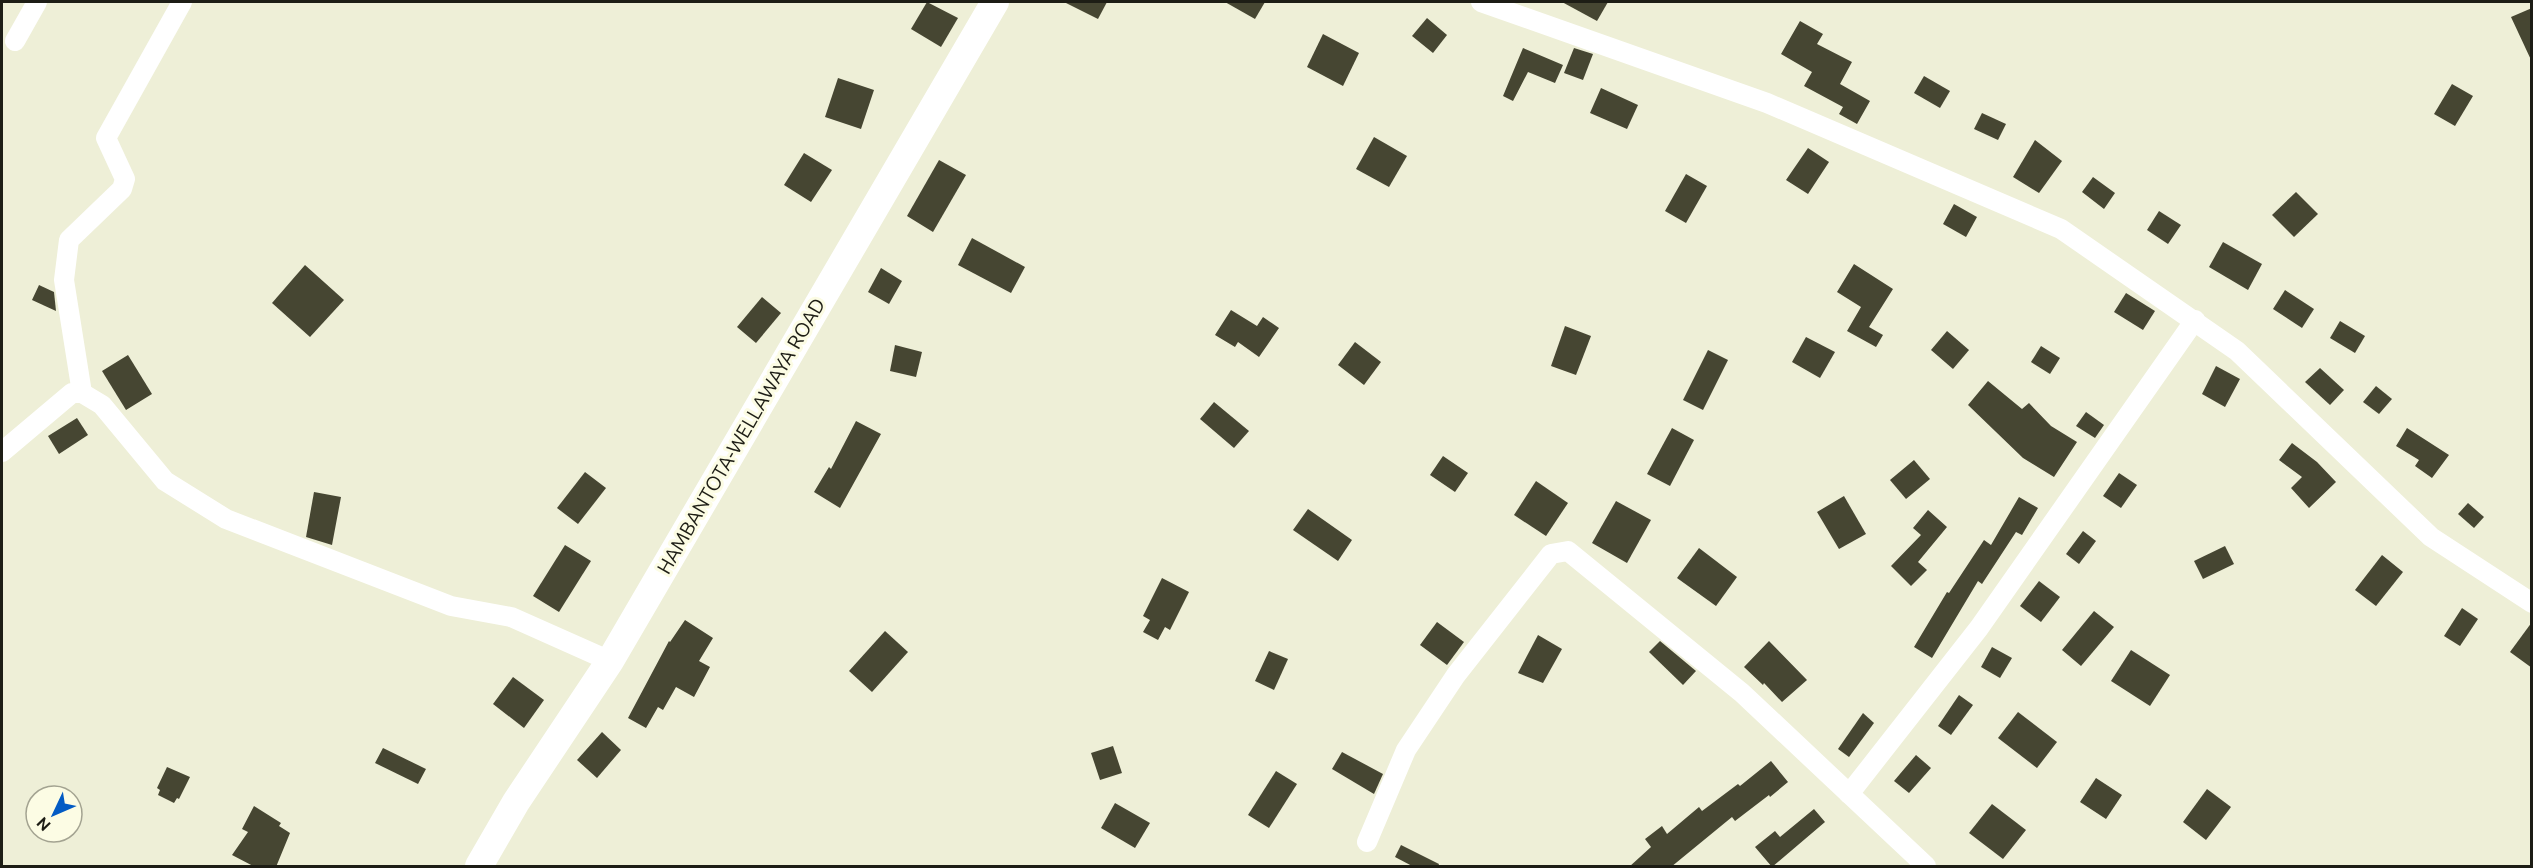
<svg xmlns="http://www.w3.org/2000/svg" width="2533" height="868" viewBox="0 0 2533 868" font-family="Ubuntu,sans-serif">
<rect width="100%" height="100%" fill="#eeefd7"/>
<g fill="#464632">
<polygon points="927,2 958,18 941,47 911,29"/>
<polygon points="1064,2 1107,2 1098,19"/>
<polygon points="1225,2 1265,2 1255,19"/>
<polygon points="1562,2 1608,2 1597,21"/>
<polygon points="2532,8 2532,62 2511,17"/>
<polygon points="1427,18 1447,35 1433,53 1412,36"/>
<polygon points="1800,21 1823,34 1817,44 1852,62 1840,84 1870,101 1857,124 1839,114 1843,107 1804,86 1812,72 1781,54"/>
<polygon points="1323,34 1359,53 1343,86 1307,67"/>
<polygon points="1523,48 1563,65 1555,83 1528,72 1513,101 1503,96"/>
<polygon points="1574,48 1593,54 1583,80 1564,73"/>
<polygon points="1924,76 1950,91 1940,108 1914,93"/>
<polygon points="838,78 874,90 861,129 825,117"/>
<polygon points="2452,84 2473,96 2455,126 2434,114"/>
<polygon points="1601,88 1638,105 1627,129 1590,113"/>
<polygon points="1982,113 2006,124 1998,140 1974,129"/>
<polygon points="1374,137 1407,156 1389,187 1356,169"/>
<polygon points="2035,140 2062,161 2039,193 2013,177"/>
<polygon points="1808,148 1829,162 1808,194 1786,180"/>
<polygon points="804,153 832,170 811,202 784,185"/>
<polygon points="939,160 966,175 933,232 907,216"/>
<polygon points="1686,174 1707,186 1686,223 1665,211"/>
<polygon points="2093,177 2115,193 2104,209 2082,192"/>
<polygon points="2296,192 2318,214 2294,237 2272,215"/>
<polygon points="1954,204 1977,217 1966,237 1943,224"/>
<polygon points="2159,211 2181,225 2168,244 2147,230"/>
<polygon points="972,238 1025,267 1011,293 958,265"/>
<polygon points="2223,242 2262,264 2248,290 2209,267"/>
<polygon points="1854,264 1893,289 1869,327 1883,335 1876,347 1847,331 1861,307 1837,292"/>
<polygon points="305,265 344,300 310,337 272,303"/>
<polygon points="881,268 902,281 889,304 868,292"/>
<polygon points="39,285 54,292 56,311 32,300"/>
<polygon points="2285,290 2314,309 2302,328 2273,309"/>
<polygon points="2126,293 2155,311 2143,330 2114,312"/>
<polygon points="762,297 781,313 756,343 737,327"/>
<polygon points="1231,310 1257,326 1263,317 1279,328 1259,357 1238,342 1235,347 1215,335"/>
<polygon points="2340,321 2365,336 2355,353 2330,338"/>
<polygon points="1565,326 1591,336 1576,375 1551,366"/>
<polygon points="1947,331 1969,350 1953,369 1931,350"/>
<polygon points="1806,337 1835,352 1820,378 1792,362"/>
<polygon points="1355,342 1381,362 1364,385 1338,365"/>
<polygon points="895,345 922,352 916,377 890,371"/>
<polygon points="2041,346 2060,358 2050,374 2031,362"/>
<polygon points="1708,350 1728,360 1703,410 1683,400"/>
<polygon points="128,355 152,394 126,410 102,371"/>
<polygon points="2216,366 2240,379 2225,407 2202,394"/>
<polygon points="2320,368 2344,390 2330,405 2305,382"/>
<polygon points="1988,381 2022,409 2029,403 2051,426 2077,442 2054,477 2023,458 1968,405"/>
<polygon points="2376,386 2392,399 2379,414 2363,402"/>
<polygon points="1214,402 1249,431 1234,448 1200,419"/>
<polygon points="2086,412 2104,425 2095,438 2076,426"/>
<polygon points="77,418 88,435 59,454 48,436"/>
<polygon points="856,421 881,434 840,508 814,492 829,467 831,469"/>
<polygon points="1672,428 1694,440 1670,486 1647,474"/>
<polygon points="2407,428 2449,455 2432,478 2415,466 2419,460 2396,446"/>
<polygon points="2292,443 2317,462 2336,482 2309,508 2291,488 2302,477 2279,460"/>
<polygon points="1443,456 1468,473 1455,492 1430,475"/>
<polygon points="1914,460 1930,479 1906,499 1890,480"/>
<polygon points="585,472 606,488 578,524 557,508"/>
<polygon points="2119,473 2137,485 2121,508 2103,496"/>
<polygon points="1536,481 1568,503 1546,536 1514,515"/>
<polygon points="314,492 341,497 332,545 306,537"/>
<polygon points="1844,496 1866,534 1839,549 1817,512"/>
<polygon points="2019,497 2038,508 2022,535 2016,532 1982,584 1978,581 1932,658 1914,647 1947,592 1949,593 1984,540 1991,545"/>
<polygon points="1616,501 1651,520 1627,563 1592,543"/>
<polygon points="2468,503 2484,517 2474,528 2458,514"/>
<polygon points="1308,509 1352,540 1338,561 1293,530"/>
<polygon points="1928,510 1947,527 1918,562 1927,570 1911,586 1891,566 1921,535 1913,528"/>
<polygon points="2083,531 2096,541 2079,564 2066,554"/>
<polygon points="565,545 591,561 559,612 533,596"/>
<polygon points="2225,546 2234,564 2203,579 2194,561"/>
<polygon points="1699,548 1737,577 1716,606 1677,578"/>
<polygon points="2382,555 2403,572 2376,606 2355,590"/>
<polygon points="1162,578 1189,592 1170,630 1165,627 1158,640 1143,632 1150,620 1143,616"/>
<polygon points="2039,581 2060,597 2041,622 2020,606"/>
<polygon points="2462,608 2478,619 2460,646 2444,636"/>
<polygon points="2094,611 2114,627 2081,666 2062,650"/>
<polygon points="685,620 713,638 699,661 710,667 694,697 676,687 663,710 658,707 646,728 628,718 669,641 670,642"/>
<polygon points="1437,622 1464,642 1447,665 1420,645"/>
<polygon points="2532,622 2532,668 2510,652"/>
<polygon points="885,631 908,652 872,692 849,671"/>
<polygon points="1538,635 1562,649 1543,683 1518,673"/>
<polygon points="1660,641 1696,671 1683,685 1649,652"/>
<polygon points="1769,641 1807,680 1782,702 1764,683 1763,685 1744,667"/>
<polygon points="1992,647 2012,658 2000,678 1981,667"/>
<polygon points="2131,650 2170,675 2150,706 2111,681"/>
<polygon points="1269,651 1288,659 1274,690 1255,681"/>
<polygon points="513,677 544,700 524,728 493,704"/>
<polygon points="1959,695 1973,705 1951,735 1938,726"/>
<polygon points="2018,712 2057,742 2037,768 1998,738"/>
<polygon points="1863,713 1874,723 1849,757 1838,749"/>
<polygon points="602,732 621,750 597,778 577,760"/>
<polygon points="1113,746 1122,773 1100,780 1091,753"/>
<polygon points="383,748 426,769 418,784 375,763"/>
<polygon points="1342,752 1383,774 1374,794 1332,769"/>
<polygon points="1916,755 1931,768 1909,793 1894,781"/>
<polygon points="1771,761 1788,782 1770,797 1769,795 1735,821 1732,817 1671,867 1629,867 1651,847 1645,839 1662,826 1667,834 1699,807 1702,811 1738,784 1740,786"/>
<polygon points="167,767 190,777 179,799 177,798 174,803 158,795 160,790 157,788"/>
<polygon points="1276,771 1297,784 1269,828 1248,815"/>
<polygon points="2096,778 2122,795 2106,819 2080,802"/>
<polygon points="2207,789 2231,807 2206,840 2183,822"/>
<polygon points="1115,803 1150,823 1135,848 1101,828"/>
<polygon points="1992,804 2026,830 2003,859 1969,833"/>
<polygon points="254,806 281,823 279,826 290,833 276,867 255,867 232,855 248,832 242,829"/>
<polygon points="1814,809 1825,822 1772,867 1755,847 1775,831 1780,837"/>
<polygon points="1401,845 1439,864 1438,867 1414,867 1395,857"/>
</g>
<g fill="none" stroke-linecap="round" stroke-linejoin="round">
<g stroke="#fff" stroke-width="20">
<polyline points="1481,2 1767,103 2061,229 2237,351 2431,537 2532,603"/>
<polyline points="15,41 37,2"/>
<polyline points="82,393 64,280 69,240 122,189 125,179 106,138 182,2"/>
<polyline points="2,452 72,393 82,393 102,405 165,481 226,519 451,606 511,617 610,661"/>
<polyline points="1849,794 1979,628 2195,320"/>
<polyline points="1367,842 1406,750 1456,675 1551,554 1568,551 1742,693 1926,866"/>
</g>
<polyline stroke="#fff" stroke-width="28" points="479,866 516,802 610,661 995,2"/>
</g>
<g text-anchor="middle" stroke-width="6" stroke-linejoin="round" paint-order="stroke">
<g font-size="20" fill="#1d1d15" stroke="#fcfce4">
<text transform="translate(741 436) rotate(-60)" y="7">HAMBANTOTA-WELLAWAYA ROAD</text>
</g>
</g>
<rect width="2533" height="868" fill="none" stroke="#1d1d15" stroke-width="6"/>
<g transform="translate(54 814) rotate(226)"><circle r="28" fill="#fcfce4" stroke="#a3a391" stroke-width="1.5"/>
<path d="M0-4.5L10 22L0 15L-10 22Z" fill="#035bc4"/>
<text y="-9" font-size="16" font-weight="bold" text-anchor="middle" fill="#1d1d15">N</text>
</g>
</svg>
